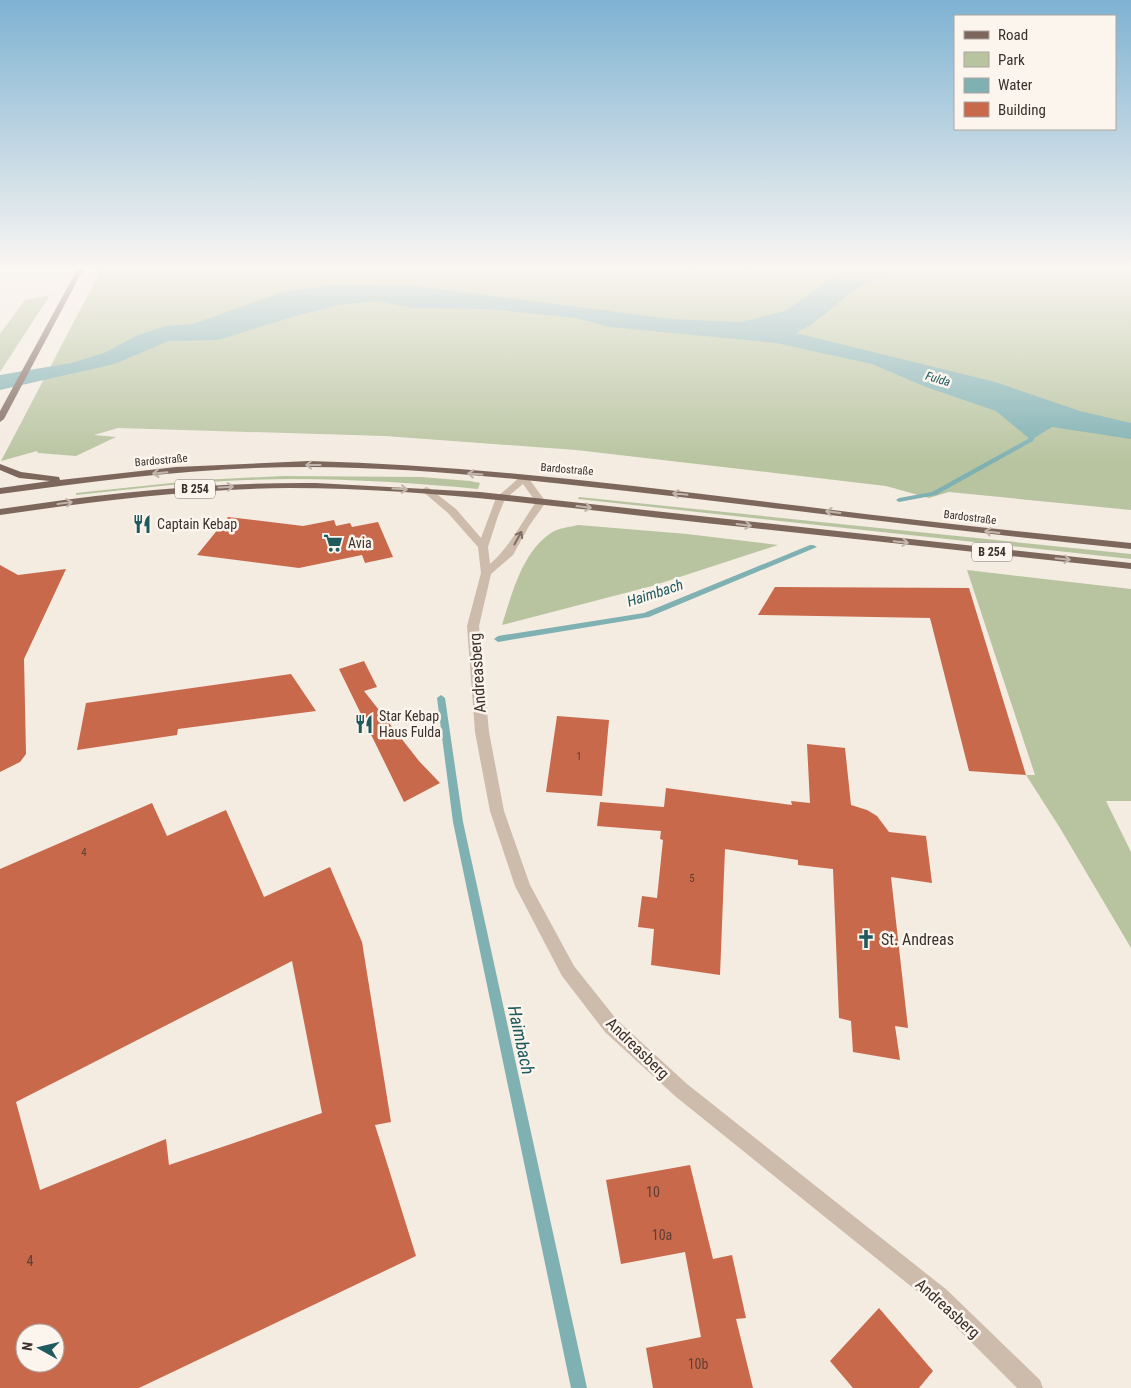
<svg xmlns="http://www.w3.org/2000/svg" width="1131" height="1388" viewBox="0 0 1131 1388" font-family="'Roboto Condensed',sans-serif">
<rect width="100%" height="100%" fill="#f4ebe1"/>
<g fill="#b8c4a0">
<polygon points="102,268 1131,268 1131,510 949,492 929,498 886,486 576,450 385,436 118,428 94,435 116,437 76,456 38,453 37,451 1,461"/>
<polygon points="50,295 0,372 0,334 25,300"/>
<path d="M284,476L421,477L470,481L480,483L478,489C400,482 324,477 246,480C189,482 132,489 76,495V493L200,480Z"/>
<polygon points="579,497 1131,554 1131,559 578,499"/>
<path d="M578,525L687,534L778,545L652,586L502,625C512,594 522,552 551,533C558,528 570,527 578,525Z"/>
<polygon points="967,570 1131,589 1131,801 1106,801 1131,852 1131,948 1060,828 1026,775 1035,775"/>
</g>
<g fill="#7fb0b2">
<polygon points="674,268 754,268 734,274"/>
<polygon points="847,268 912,268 897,271 857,288 812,324 796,333 995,382 1080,411 1131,423 1131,439 1052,427 1031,440 996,411 926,387 872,364 776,343 610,327 576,318 490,309 415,308 376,301 339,305 292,317 218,340 169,341 114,364 0,390 0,375 71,363 104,353 138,335 166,326 193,324 283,292 335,285 414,286 671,319 740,322 785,311"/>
</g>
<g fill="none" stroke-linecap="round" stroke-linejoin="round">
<g fill="#7fb0b2" fill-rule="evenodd">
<polygon points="1036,428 1039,430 1033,441 936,495 899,502 896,500 899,498 932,492 1028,439 1034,429"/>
<polygon points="810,545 813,545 817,547 649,617 498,642 494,639 498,636 644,613"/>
<polygon points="441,695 445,698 463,822 587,1388 571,1388 453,822 437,698"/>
</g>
</g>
<g fill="#c8694b" fill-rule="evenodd">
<polygon points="228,517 303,526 334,520 336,526 350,523 352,527 378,522 393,557 365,563 362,555 299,568 197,555"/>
<polygon points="0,565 18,575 66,569 24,659 26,754 20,762 0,772"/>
<polygon points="775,587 969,588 1026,775 969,771 930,618 758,615"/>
<polygon points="364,661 377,687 364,691 419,761 440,783 404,802 339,669"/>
<polygon points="291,674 316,711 178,729 177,735 77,750 86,703"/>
<polygon points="557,716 609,720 602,796 546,792"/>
<polygon points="807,744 845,748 851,805 867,810 877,816 889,832 926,836 932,883 891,877 908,1028 895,1026 900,1060 853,1052 851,1021 839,1018 833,869 798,865 798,860 725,849 720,975 651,965 654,929 638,927 642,896 657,898 663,840 660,839 661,831 597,826 600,802 664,807 666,788 792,805 791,801 810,803"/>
<path d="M152,803L167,836L226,810L264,897L330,867L362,942L391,1122L375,1125L416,1256L139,1388H0V869ZM292,961L322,1113L169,1165L166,1139L40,1190L16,1102ZM25,1333H55V1363H25Z"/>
<polygon points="690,1165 713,1259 732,1255 746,1318 736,1319 753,1388 653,1388 646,1348 701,1337 685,1252 621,1264 606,1180"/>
<polygon points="879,1308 933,1371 919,1388 853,1388 830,1361"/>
</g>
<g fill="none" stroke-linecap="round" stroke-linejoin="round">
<path fill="#cdbbac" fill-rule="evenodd" d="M524,475L527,476L546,502L529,526L513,555L491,574L479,626L489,732L504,811L530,885L574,966L617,1020L687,1084L947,1290L1040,1380L1043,1388H1017L933,1304L675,1096L605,1032L562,976L515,886L490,811L475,732L467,626L481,573L478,547L448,513L421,490L426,487L429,488L456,509L481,538L496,498L521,476ZM523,484L536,502C521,523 510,547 490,564L488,547L498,516L505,499Z"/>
<g fill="#7d675c" fill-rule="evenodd">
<polygon points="78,268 84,268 4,419 0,422 0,411"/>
<path d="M309,461C473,465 637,486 801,506C911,520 1021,532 1131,543V549C957,532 783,508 609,489C509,478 408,467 307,467C204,467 102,480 0,494V488L50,481L19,478L0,470V464L21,472L59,477L60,480L176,467Z"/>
<path d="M316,483L480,492L1131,563V569C974,552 817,535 660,518C537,504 414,488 290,488C192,489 96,501 0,515V509C105,493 209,482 316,483Z"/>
</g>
</g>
<defs><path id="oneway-shaft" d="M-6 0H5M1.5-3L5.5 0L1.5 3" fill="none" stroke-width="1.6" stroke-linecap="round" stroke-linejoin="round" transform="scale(1.25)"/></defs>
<g stroke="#c2b5ac">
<use href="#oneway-shaft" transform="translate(313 465) rotate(-180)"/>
<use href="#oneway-shaft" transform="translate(160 473) rotate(175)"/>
<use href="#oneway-shaft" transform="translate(475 474) rotate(-176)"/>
<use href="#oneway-shaft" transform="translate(226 487) rotate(-3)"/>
<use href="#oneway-shaft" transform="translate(400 489) rotate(3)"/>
<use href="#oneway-shaft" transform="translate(680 494) rotate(-174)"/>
<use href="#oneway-shaft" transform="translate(65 503) rotate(-8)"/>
<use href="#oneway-shaft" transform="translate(584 507) rotate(7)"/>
<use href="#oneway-shaft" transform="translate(833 512) rotate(-173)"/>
<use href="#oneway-shaft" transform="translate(744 525) rotate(7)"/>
<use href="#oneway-shaft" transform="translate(992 532) rotate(-173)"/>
<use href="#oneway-shaft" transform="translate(901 542) rotate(6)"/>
<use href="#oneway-shaft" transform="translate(1063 559) rotate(6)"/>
</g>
<use stroke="#7d6f65" href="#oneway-shaft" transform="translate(518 538) rotate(-61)"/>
<linearGradient id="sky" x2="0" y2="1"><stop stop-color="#7eb2d2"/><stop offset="0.58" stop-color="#faf6f2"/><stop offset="1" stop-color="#faf6f2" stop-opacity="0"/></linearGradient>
<rect width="1131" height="462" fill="url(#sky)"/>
<defs>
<g id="restaurant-bare" transform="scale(1.5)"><path d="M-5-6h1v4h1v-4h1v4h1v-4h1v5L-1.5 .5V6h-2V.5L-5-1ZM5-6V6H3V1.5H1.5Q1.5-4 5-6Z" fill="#1f5a5e" stroke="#fbf5ee" stroke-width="2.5" paint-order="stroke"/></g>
<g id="supermarket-bare" transform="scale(1.5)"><path d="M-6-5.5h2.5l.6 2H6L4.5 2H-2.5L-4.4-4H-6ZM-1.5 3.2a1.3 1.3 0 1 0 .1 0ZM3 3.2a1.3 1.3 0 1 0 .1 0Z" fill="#1f5a5e" stroke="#fbf5ee" stroke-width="2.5" paint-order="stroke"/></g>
<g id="church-bare" transform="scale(1.5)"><path d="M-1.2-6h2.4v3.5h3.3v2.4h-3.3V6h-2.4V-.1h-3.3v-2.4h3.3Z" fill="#1f5a5e" stroke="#fbf5ee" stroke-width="2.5" paint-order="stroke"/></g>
</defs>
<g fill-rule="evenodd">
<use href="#restaurant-bare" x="142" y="524"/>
<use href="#supermarket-bare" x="333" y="543"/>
<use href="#restaurant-bare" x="364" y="724"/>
<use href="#church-bare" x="866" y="939"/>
</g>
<g text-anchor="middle" stroke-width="5" stroke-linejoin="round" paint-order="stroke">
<g font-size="11" fill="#3b302b" stroke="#fbf5ee">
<text transform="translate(161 460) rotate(-5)" y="4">Bardostraße</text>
<text transform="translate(567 469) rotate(5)" y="4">Bardostraße</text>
<text transform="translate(970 517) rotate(7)" y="4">Bardostraße</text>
</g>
<g font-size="11" fill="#5e3e33">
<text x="579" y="760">1</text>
<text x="84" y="856">4</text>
<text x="692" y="882">5</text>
</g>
<g font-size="12" font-style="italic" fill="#1f5a5e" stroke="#fbf5ee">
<text transform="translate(938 379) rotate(17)" y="4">Fulda</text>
</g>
<g fill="#fbf5ee" stroke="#756b66" stroke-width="1">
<rect x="175" y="479.5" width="40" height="19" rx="4"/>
<rect x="972" y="542.5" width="40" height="19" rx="4"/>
</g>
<g font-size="12" font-weight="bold" fill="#3b302b">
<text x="195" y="493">B 254</text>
<text x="992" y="556">B 254</text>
</g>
<g font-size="14" fill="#3b302b" stroke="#fbf5ee" text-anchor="start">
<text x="157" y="529">Captain Kebap</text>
<text x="348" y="548">Avia</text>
<text x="379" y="721">Star Kebap<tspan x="379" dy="16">Haus Fulda</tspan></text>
</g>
<g font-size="14" fill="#5e3e33">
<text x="653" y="1197">10</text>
<text x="662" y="1240">10a</text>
<text x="30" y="1266">4</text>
<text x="698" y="1369">10b</text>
</g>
<g font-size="15" font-style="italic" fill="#1f5a5e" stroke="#fbf5ee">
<text transform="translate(655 593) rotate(-18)" y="5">Haimbach</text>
</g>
<g font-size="16" fill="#3b302b" stroke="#fbf5ee">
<text transform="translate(477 673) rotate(-94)" y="6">Andreasberg</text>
<text transform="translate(638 1048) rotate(44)" y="6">Andreasberg</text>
<text transform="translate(948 1308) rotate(42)" y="6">Andreasberg</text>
</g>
<g font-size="16" fill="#3b302b" stroke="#fbf5ee" text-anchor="start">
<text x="881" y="945">St. Andreas</text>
</g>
<g font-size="18" font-style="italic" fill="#1f5a5e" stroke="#fbf5ee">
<text transform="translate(521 1040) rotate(78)" y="6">Haimbach</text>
</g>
</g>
<rect x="954" y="15" width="162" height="115" fill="#fbf5ee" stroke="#aea6a0"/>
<rect x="964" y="31" width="25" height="8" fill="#7d675c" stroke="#aea6a0"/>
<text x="998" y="40" font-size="15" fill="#3b302b">Road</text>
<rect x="964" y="52" width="25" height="15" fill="#b8c4a0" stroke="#aea6a0"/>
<text x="998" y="65" font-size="15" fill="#3b302b">Park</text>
<rect x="964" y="78" width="25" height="15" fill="#7fb0b2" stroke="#aea6a0"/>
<text x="998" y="90" font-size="15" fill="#3b302b">Water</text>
<rect x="964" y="102" width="25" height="15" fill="#c8694b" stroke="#aea6a0"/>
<text x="998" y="115" font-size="15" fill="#3b302b">Building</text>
<g transform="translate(40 1348) rotate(278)"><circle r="24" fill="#fbf5ee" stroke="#aea6a0"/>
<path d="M0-4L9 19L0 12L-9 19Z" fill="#1f5a5e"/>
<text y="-8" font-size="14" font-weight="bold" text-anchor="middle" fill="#3b302b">N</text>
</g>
</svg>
